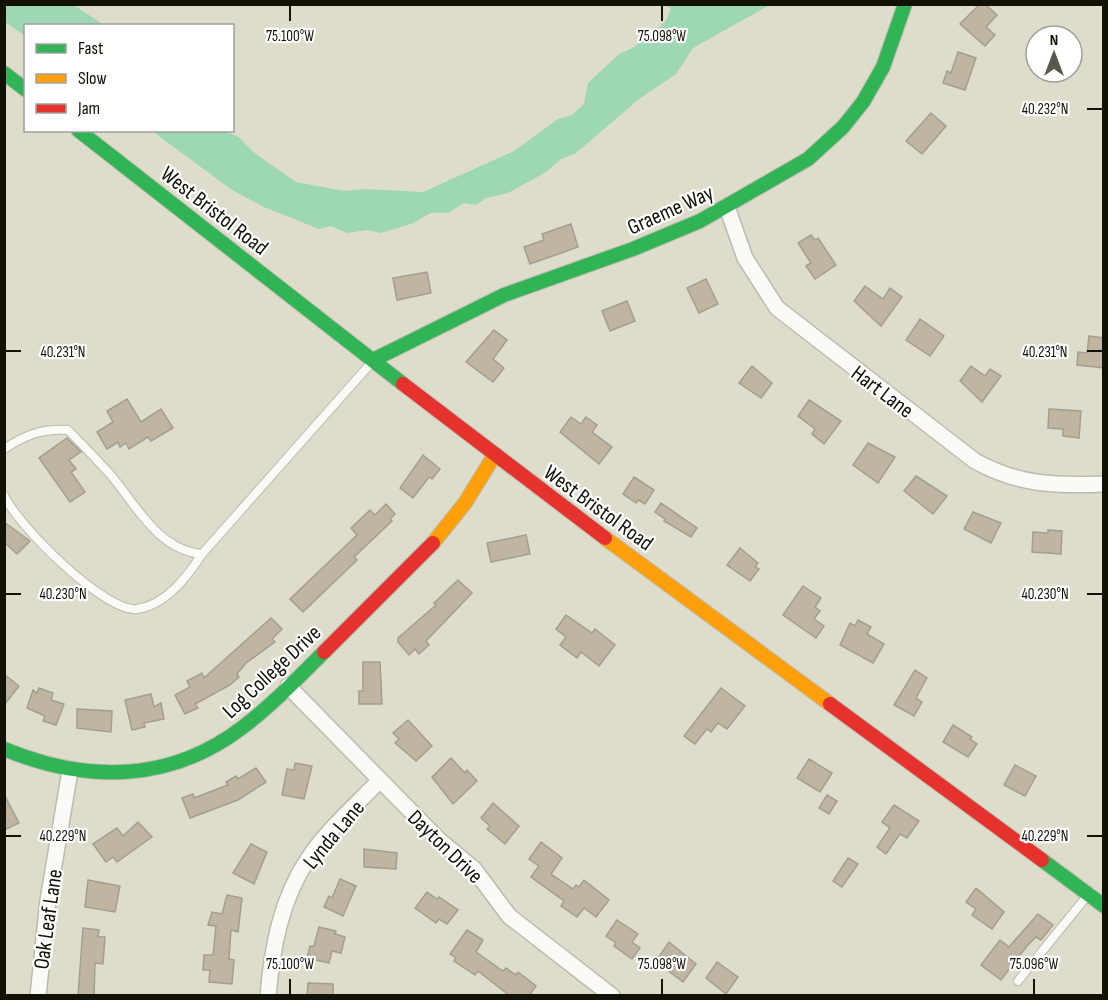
<svg xmlns="http://www.w3.org/2000/svg" width="1108" height="1000" viewBox="0 0 1108 1000" font-family="'Sofia Sans Condensed',sans-serif">
<rect width="100%" height="100%" fill="#deddcb"/>
<g fill="#9ed7b4">
<polygon points="72,4 104,25 26,26 25,36 5,22 5,5"/>
<polygon points="665,5 770,5 693,48 676,74 639,99 575,154 561,159 546,172 508,193 486,198 476,205 464,203 448,213 431,213 411,224 381,233 367,230 347,233 331,226 319,229 264,207 232,190 152,131 224,131 239,137 252,151 296,182 344,191 364,189 423,192 514,151 558,119 572,115 584,104 588,83 619,54 634,47 665,22 671,9"/>
</g>
<g fill="#bfb5a0" stroke="#a39e92" stroke-width="1.5">
<polygon points="980,4 985,4 997,15 986,27 995,35 985,46 960,24"/>
<polygon points="958,52 976,58 965,90 943,83 947,71 951,73"/>
<polygon points="931,113 946,126 922,154 906,141"/>
<polygon points="571,224 578,247 530,264 524,247 544,240 542,234"/>
<polygon points="811,235 815,240 818,238 836,265 815,279 806,266 811,263 798,243"/>
<polygon points="427,272 431,293 397,300 393,278"/>
<polygon points="706,279 718,304 699,313 687,288"/>
<polygon points="865,286 883,299 890,288 902,297 881,326 854,301"/>
<polygon points="627,301 635,321 610,331 602,311"/>
<polygon points="920,319 944,336 930,356 906,340"/>
<polygon points="494,330 507,340 493,359 504,368 493,382 466,362"/>
<polygon points="1089,336 1104,338 1104,368 1077,365 1078,352 1087,353"/>
<polygon points="752,366 772,383 761,398 739,383"/>
<polygon points="971,366 985,376 990,369 1001,376 982,402 960,381"/>
<polygon points="127,399 141,422 161,409 173,428 151,441 148,437 129,449 126,443 120,447 118,442 107,449 97,432 113,422 107,411"/>
<polygon points="809,400 841,421 824,444 812,434 815,429 798,416"/>
<polygon points="1049,409 1081,411 1079,438 1063,436 1063,429 1048,428"/>
<polygon points="571,417 581,424 586,417 597,425 592,432 612,447 599,464 560,432"/>
<polygon points="67,438 81,452 69,460 76,469 71,472 85,492 70,502 39,458"/>
<polygon points="868,443 895,457 878,483 853,465"/>
<polygon points="423,455 440,469 432,479 429,477 413,498 400,488"/>
<polygon points="916,476 947,496 933,514 904,491"/>
<polygon points="634,477 654,490 645,504 638,500 636,503 623,494"/>
<polygon points="661,503 697,528 691,537 664,521 665,519 655,512"/>
<polygon points="386,504 395,514 390,519 392,521 354,557 357,560 303,612 290,599 357,535 351,528 370,510 375,515"/>
<polygon points="973,512 1001,523 991,543 964,529"/>
<polygon points="4,522 30,541 17,554 4,542"/>
<polygon points="1048,530 1062,531 1061,554 1032,552 1033,532 1048,533"/>
<polygon points="526,535 530,554 491,562 487,543"/>
<polygon points="740,548 758,563 755,567 759,569 750,581 727,565"/>
<polygon points="458,580 472,593 426,641 429,645 419,654 415,649 409,655 398,642 398,638 436,605 434,603"/>
<polygon points="803,586 821,598 815,607 820,611 814,619 824,626 816,638 783,615"/>
<polygon points="566,615 592,633 595,629 615,645 599,666 581,652 577,658 560,645 566,637 556,629"/>
<polygon points="271,618 282,629 272,639 275,642 246,663 237,674 239,677 230,685 195,704 198,708 185,714 175,695 190,687 187,681 202,673 204,678"/>
<polygon points="858,620 871,627 867,634 884,644 873,663 840,645 850,623 855,626"/>
<polygon points="363,662 380,662 382,704 359,704 359,691 363,691"/>
<polygon points="915,670 927,678 916,698 922,702 914,716 894,705"/>
<polygon points="4,674 19,686 4,705"/>
<polygon points="39,688 53,693 51,700 64,704 56,725 43,721 45,716 27,708 33,690 37,693"/>
<polygon points="721,688 745,706 727,729 718,723 711,732 707,729 695,744 684,736"/>
<polygon points="151,694 154,707 161,703 164,719 144,723 145,727 132,730 125,700"/>
<polygon points="77,709 112,711 111,732 77,728"/>
<polygon points="408,720 432,746 416,761 395,743 399,739 393,733"/>
<polygon points="953,725 972,737 970,739 977,744 968,757 943,742"/>
<polygon points="451,758 465,773 467,770 477,781 453,804 432,777"/>
<polygon points="809,759 832,773 820,792 797,778"/>
<polygon points="295,763 312,766 304,799 282,795 287,769 294,770"/>
<polygon points="1015,765 1036,776 1025,796 1004,785"/>
<polygon points="256,768 266,782 238,800 190,818 182,798 193,794 194,798 228,785 226,782 236,776 238,779"/>
<polygon points="4,794 19,823 4,830"/>
<polygon points="827,795 837,801 829,814 819,808"/>
<polygon points="493,803 519,826 505,844 487,829 490,826 481,818"/>
<polygon points="894,805 919,821 907,838 900,834 886,854 877,847 890,828 882,822"/>
<polygon points="138,822 152,837 117,862 113,857 106,862 93,844 117,828 123,836"/>
<polygon points="541,842 562,858 551,874 573,889 576,885 579,887 584,880 609,900 596,917 584,908 577,917 561,906 564,901 531,877 539,866 529,859"/>
<polygon points="251,844 267,852 254,884 233,873"/>
<polygon points="364,849 397,853 396,869 364,867"/>
<polygon points="848,858 858,864 842,887 833,881"/>
<polygon points="340,879 356,886 343,916 324,907 329,896 332,898"/>
<polygon points="88,880 120,886 115,912 85,907"/>
<polygon points="976,888 1004,912 992,929 972,915 976,909 966,902"/>
<polygon points="427,892 437,899 439,897 458,910 447,924 439,919 436,923 415,908"/>
<polygon points="227,895 242,898 238,932 231,930 229,959 234,960 232,984 209,982 210,970 203,970 204,955 213,955 216,926 208,925 212,912 222,914"/>
<polygon points="1038,914 1053,925 1041,940 1036,937 1027,946 1001,980 981,965 1000,940 1009,947"/>
<polygon points="617,920 638,934 632,942 640,948 632,959 614,946 616,943 606,936"/>
<polygon points="319,927 336,931 335,934 345,937 341,953 332,951 329,963 307,958 310,946 314,946"/>
<polygon points="83,928 99,930 98,937 105,937 103,964 95,963 94,996 78,996"/>
<polygon points="467,930 483,940 476,952 503,971 506,968 516,975 518,972 536,986 529,996 510,996 478,971 475,975 454,961 456,958 450,954"/>
<polygon points="669,942 696,964 683,982 666,969 668,966 658,958"/>
<polygon points="717,962 738,977 726,994 706,978"/>
<polygon points="308,983 333,984 333,996 307,996"/>
</g>
<g fill="none" stroke-linecap="round" stroke-linejoin="round">
<g stroke="#bcbbad" stroke-width="10">
<g id="lane">
<path d="M4,449C25,435 43,428 68,430C82,444 96,459 110,474C136,505 158,550 202,554"/>
<path d="M4,495C16,524 105,613 137,609C166,605 187,577 202,554L372,362"/>
<polyline points="1018,981 1087,896"/>
</g>
</g>
<g stroke="#bcbbad" stroke-width="18">
<g id="street">
<path d="M727,207L745,258L777,308L975,461C1018,485 1056,486 1104,484"/>
<polyline points="288,686 439,840 474,869 509,916 612,996"/>
<polyline points="38,996 48,900 70,771"/>
<path d="M268,996C272,948 281,899 308,859C327,830 356,805 380,780"/>
</g>
</g>
<g stroke="#bcbbad" stroke-width="16">
<g id="fast">
<polyline points="4,73 26,90"/>
<polyline points="78,130 403,384"/>
<polyline points="373,360 504,295 633,249 700,221 808,159 843,127 863,102 883,67 905,4"/>
<path d="M4,749C86,783 170,783 243,727C272,705 298,678 324,652"/>
<polyline points="1042,860 1104,906"/>
</g>
</g>
<g stroke="#bcbbad" stroke-width="16">
<g id="slow">
<polyline points="605,538 830,704"/>
<polyline points="433,543 465,503 494,456"/>
</g>
</g>
<g stroke="#bcbbad" stroke-width="16">
<g id="jam">
<polyline points="403,384 605,538"/>
<polyline points="324,652 433,543"/>
<polyline points="830,704 1042,860"/>
</g>
</g>
<use href="#lane" stroke="#fafaf7" stroke-width="8"/>
<use href="#street" stroke="#fafaf7" stroke-width="15"/>
<use href="#fast" stroke="#30b455" stroke-width="14"/>
<use href="#slow" stroke="#ff9f0a" stroke-width="14"/>
<use href="#jam" stroke="#e5322d" stroke-width="14"/>
</g>
<path fill="none" stroke="#121106" stroke-width="2" d="M290,6V21M662,6V21M1087,109H1102M6,351H21M1087,351H1102M6,594H21M1087,594H1102M6,836H21M1087,836H1102M290,979V994M662,979V994M1034,979V994"/>
<g text-anchor="middle" stroke-width="4.5" stroke-linejoin="round" paint-order="stroke">
<g font-size="22" fill="#121106" stroke="#fff">
<text transform="translate(670 209) rotate(-24)" y="8">Graeme Way</text>
<text transform="translate(215 210) rotate(38)" y="8">West Bristol Road</text>
<text transform="translate(883 391) rotate(37)" y="8">Hart Lane</text>
<text transform="translate(599 507) rotate(36)" y="8">West Bristol Road</text>
<text transform="translate(271 671) rotate(-43)" y="8">Log College Drive</text>
<text transform="translate(333 834) rotate(-50)" y="8">Lynda Lane</text>
<text transform="translate(446 846) rotate(44)" y="8">Dayton Drive</text>
<text transform="translate(47 919) rotate(-82)" y="8">Oak Leaf Lane</text>
</g>
</g>
<g font-size="15" text-anchor="middle" fill="#121106" stroke="#fff" stroke-width="4.5" stroke-linejoin="round" paint-order="stroke">
<text x="290" y="41">75.100°W</text>
<text x="662" y="41">75.098°W</text>
<text x="1045" y="114">40.232°N</text>
<text x="63" y="357">40.231°N</text>
<text x="1045" y="357">40.231°N</text>
<text x="63" y="599">40.230°N</text>
<text x="1045" y="599">40.230°N</text>
<text x="63" y="841">40.229°N</text>
<text x="1045" y="841">40.229°N</text>
<text x="290" y="969">75.100°W</text>
<text x="662" y="969">75.098°W</text>
<text x="1034" y="969">75.096°W</text>
</g>
<rect width="1108" height="1000" fill="none" stroke="#121106" stroke-width="12"/>
<rect x="24" y="24" width="210" height="108" fill="#ffffff" stroke="#a0a09b" stroke-width="1.5"/>
<rect x="36" y="44" width="30" height="9" fill="#30b455" stroke="#a0a09b" stroke-width="1.5"/>
<text x="78" y="54" font-size="18" fill="#121106">Fast</text>
<rect x="36" y="74" width="30" height="9" fill="#ff9f0a" stroke="#a0a09b" stroke-width="1.5"/>
<text x="78" y="84" font-size="18" fill="#121106">Slow</text>
<rect x="36" y="104" width="30" height="9" fill="#e5322d" stroke="#a0a09b" stroke-width="1.5"/>
<text x="78" y="114" font-size="18" fill="#121106">Jam</text>
<g transform="translate(1054 54)"><circle r="28" fill="#ffffff" stroke="#a0a09b" stroke-width="1.5"/>
<path d="M0-4.5L10 22L0 15L-10 22Z" fill="#59584b"/>
<text y="-9" font-size="16" font-weight="bold" text-anchor="middle" fill="#121106">N</text>
</g>
</svg>
